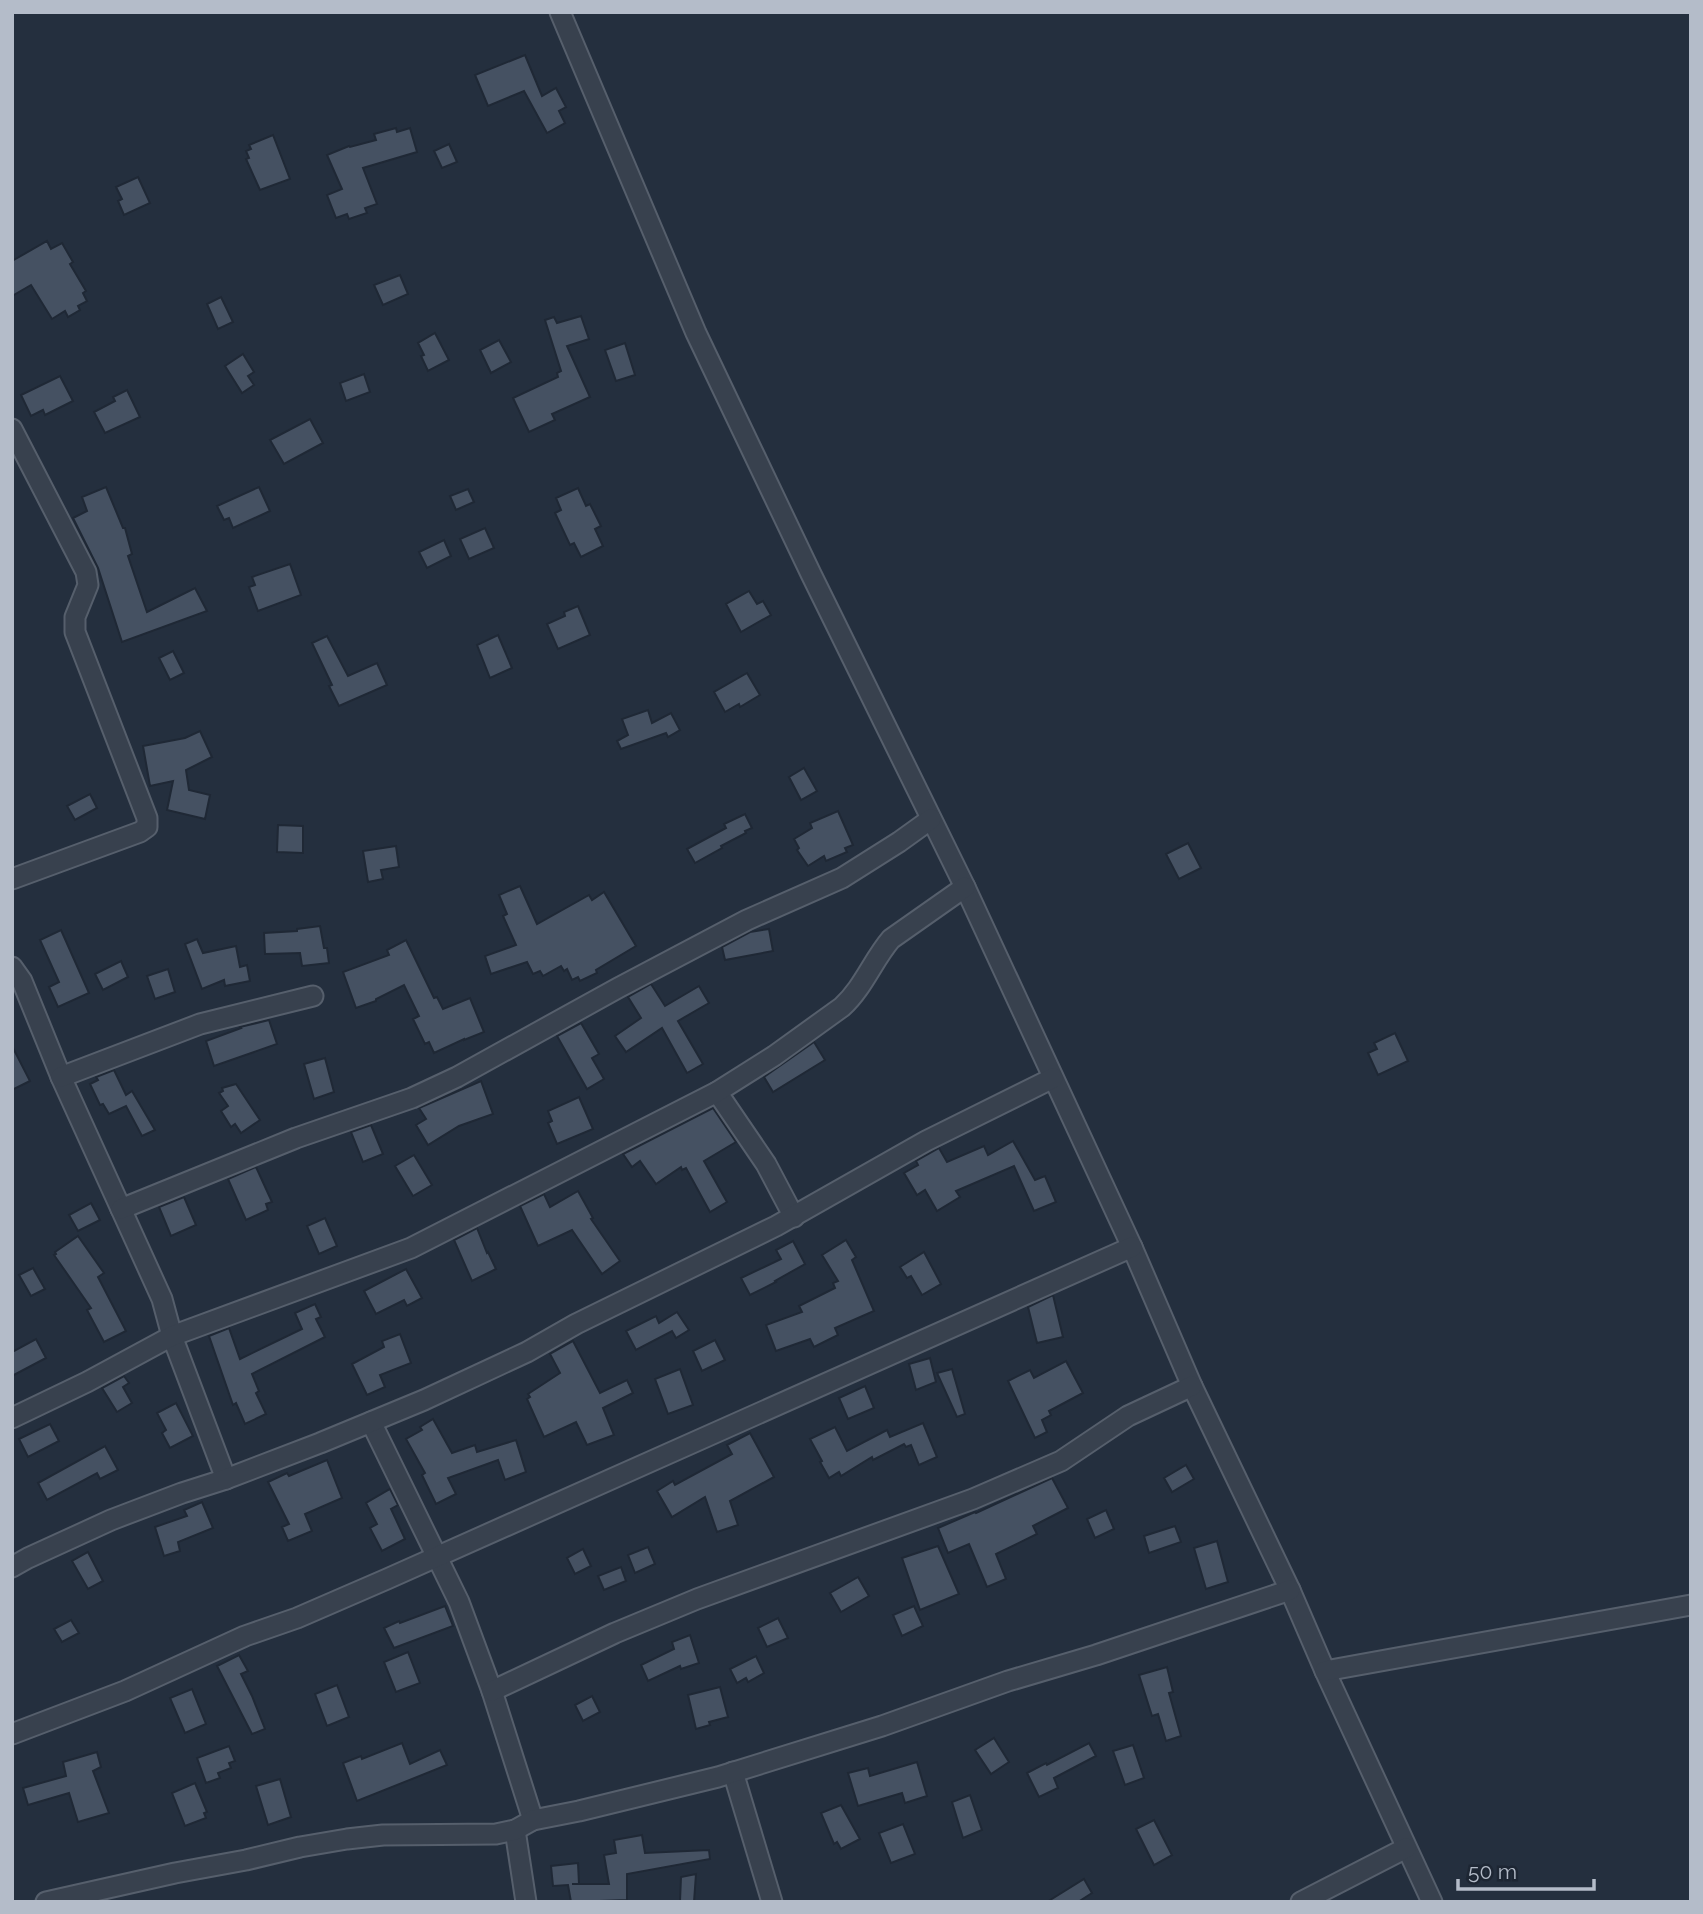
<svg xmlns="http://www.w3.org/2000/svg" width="1703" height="1914" viewBox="0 0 1703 1914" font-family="Raleway,sans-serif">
<rect width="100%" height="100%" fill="#242f3e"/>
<g fill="#455162" stroke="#1f2835" stroke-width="2">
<polygon points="525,55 542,96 556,88 566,107 559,111 565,123 547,133 524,91 488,106 475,75"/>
<polygon points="396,128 397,132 410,128 417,152 363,168 377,204 365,208 367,213 349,219 347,214 336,218 327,195 342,189 327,155 349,146 350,147 376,140 374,134"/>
<polygon points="273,135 290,179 260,190 246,159 249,158 246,151 251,149 249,145"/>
<polygon points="449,144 457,162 442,168 434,151"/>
<polygon points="138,177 150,203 124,215 118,201 122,199 116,187"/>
<polygon points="47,241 51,249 62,243 73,262 70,264 86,291 83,293 87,301 78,306 80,310 68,317 65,311 52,319 31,285 12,296 12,261"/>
<polygon points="400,275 408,294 383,305 374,285"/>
<polygon points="221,297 233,322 218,329 207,304"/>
<polygon points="581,316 589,339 567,346 590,397 552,414 555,420 529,432 513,398 558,377 557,373 561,371 545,320 554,317 557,323"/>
<polygon points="435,333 449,360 428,371 421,356 424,355 418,343"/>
<polygon points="499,340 511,362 491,373 480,350"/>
<polygon points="625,343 635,375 616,381 605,350"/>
<polygon points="243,354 254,372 248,376 254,385 242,393 225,366"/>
<polygon points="364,374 370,392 346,401 340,383"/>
<polygon points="60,376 73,401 45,415 43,410 31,416 21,395"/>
<polygon points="127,390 140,417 105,433 94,412 115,401 113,397"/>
<polygon points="310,419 323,443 284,464 270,440"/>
<polygon points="106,487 123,528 125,528 132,554 128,556 147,612 195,588 207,611 122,642 98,568 73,518 87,511 82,497"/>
<polygon points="259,487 270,511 233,528 229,518 224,520 217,506"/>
<polygon points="578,488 586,506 590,504 601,526 595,529 603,546 581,557 574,543 570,545 555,513 561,510 556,498"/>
<polygon points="468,489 474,502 456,510 450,496"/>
<polygon points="485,528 494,548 469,559 460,539"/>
<polygon points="444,540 451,556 427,568 419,552"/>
<polygon points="290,564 301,595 258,611 249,587 255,585 252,577"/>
<polygon points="749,591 757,604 763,601 771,615 741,632 726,604"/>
<polygon points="578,606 590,635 558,649 547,624 565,616 564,612"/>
<polygon points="498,635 512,668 490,678 477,645"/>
<polygon points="327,636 348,676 377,663 387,685 339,706 329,686 332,685 312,643"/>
<polygon points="173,651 184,673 170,680 159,658"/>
<polygon points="747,673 760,695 740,707 739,704 725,712 714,692"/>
<polygon points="648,710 652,723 671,713 680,730 668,737 666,733 621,749 617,741 628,735 622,719"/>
<polygon points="200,731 212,757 186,770 189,790 210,795 205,819 167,810 173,781 150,786 143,746 185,738"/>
<polygon points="804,768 817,791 801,800 789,777"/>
<polygon points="90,794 97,808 75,820 67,806"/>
<polygon points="838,811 853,845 845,848 847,852 826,861 824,856 808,866 797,850 799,848 794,839 812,828 810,823"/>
<polygon points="745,814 752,828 745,831 746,833 721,846 722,848 695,863 687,849 726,828 724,824"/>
<polygon points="278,825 303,826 303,853 277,852"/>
<polygon points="1188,843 1201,868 1179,879 1166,854"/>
<polygon points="396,846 399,867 381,870 383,879 368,882 363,851"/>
<polygon points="520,886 537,924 589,895 592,900 604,892 636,946 596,970 597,973 580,981 578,977 572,980 567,969 564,971 561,966 543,976 540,971 533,974 527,962 491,974 485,956 516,945 503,916 507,914 499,895"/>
<polygon points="320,926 324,948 327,948 329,963 302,966 300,953 265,954 264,933 297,931 297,929"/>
<polygon points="769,929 773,951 725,960 722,947 750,932"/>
<polygon points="61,930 89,993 58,1007 49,987 59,982 40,940"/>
<polygon points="197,939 203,953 236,946 240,967 247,965 250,981 225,986 224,980 202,989 185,944"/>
<polygon points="406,940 434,998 437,997 443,1009 470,998 484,1032 464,1040 464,1039 434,1053 429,1042 425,1044 413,1019 419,1016 404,985 376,999 376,1001 356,1008 343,972 389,955 387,950"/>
<polygon points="121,961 128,977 103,990 95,974"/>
<polygon points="168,969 175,992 155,999 147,976"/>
<polygon points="651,984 665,1006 699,986 709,1003 678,1021 703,1064 687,1073 662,1028 626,1052 615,1036 641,1018 628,997"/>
<polygon points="269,1020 277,1044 214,1066 206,1041 241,1028 240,1027"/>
<polygon points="581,1023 599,1054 592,1058 604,1079 587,1089 557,1036"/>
<polygon points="1395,1033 1408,1061 1378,1075 1368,1053 1377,1049 1374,1043"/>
<polygon points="814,1042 825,1060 773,1092 764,1077"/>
<polygon points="12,1046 30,1081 12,1090"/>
<polygon points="325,1058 334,1092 314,1099 304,1064"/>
<polygon points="114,1070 126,1095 132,1091 155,1130 142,1136 126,1106 109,1114 103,1104 100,1105 90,1084 98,1080 96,1077"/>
<polygon points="481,1081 493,1114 459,1126 428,1145 416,1125 426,1119 419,1108"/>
<polygon points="236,1084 260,1120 241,1133 235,1124 231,1127 221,1111 228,1106 219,1093 223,1091 222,1088"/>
<polygon points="579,1097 593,1129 557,1144 548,1123 552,1121 548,1111"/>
<polygon points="713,1108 736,1142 704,1161 727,1202 710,1212 686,1168 682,1170 681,1167 656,1184 640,1161 632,1167 623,1154"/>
<polygon points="371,1125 383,1154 363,1162 351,1132"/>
<polygon points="1013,1141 1035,1180 1045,1176 1056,1202 1034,1211 1014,1166 956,1191 960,1197 937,1211 925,1190 917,1195 904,1173 918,1165 916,1161 939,1148 947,1162 984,1146 988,1155"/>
<polygon points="414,1155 432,1185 413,1196 395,1166"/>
<polygon points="256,1167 272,1202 266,1204 268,1210 246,1220 228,1179"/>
<polygon points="578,1191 593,1218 591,1219 620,1261 602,1274 572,1230 538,1246 520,1206 544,1194 550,1207"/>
<polygon points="184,1197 196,1225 171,1236 159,1207"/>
<polygon points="91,1203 100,1220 78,1231 69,1215"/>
<polygon points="325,1218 337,1246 319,1254 307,1226"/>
<polygon points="477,1228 487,1253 488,1252 496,1269 472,1281 454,1240"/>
<polygon points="78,1236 104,1273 98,1277 126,1331 104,1342 87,1310 91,1308 54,1255 56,1254 55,1252"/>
<polygon points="846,1240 856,1257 852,1260 874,1311 835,1328 838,1335 814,1347 810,1339 776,1351 766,1325 802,1312 799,1306 835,1288 833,1283 838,1281 822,1255"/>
<polygon points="793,1241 805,1264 775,1281 776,1282 750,1295 741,1278 781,1259 776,1250"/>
<polygon points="924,1252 941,1284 922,1295 911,1276 907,1278 900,1267"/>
<polygon points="33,1268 45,1289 31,1296 19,1275"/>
<polygon points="406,1269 422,1298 407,1306 404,1300 376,1314 364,1291"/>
<polygon points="1053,1295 1063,1337 1037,1343 1028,1307"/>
<polygon points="315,1304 321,1317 316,1319 325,1337 252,1374 259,1391 256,1393 266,1414 245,1424 236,1403 233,1405 209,1336 229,1328 240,1359 302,1329 295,1313"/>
<polygon points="677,1312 689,1330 676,1338 672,1331 636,1350 626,1331 656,1316 659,1323"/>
<polygon points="400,1334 411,1363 380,1375 385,1387 367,1395 352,1364 384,1347 382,1341"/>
<polygon points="36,1339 46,1358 12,1376 12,1352"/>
<polygon points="715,1340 725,1360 702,1371 693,1351"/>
<polygon points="573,1341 600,1393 627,1380 633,1393 603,1408 614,1435 587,1445 576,1422 544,1437 527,1399 530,1397 528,1394 560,1373 550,1354"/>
<polygon points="930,1358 936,1382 916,1390 909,1364"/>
<polygon points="1066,1361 1083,1393 1049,1411 1051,1415 1042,1420 1047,1432 1035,1438 1008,1381 1030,1370 1034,1378"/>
<polygon points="680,1369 693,1405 668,1414 655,1379"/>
<polygon points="952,1369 965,1414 957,1417 937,1373"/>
<polygon points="124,1376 129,1383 123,1387 132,1403 117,1412 102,1388"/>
<polygon points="865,1386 874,1408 848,1419 839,1398"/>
<polygon points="176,1403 193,1436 170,1448 162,1433 166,1430 157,1413"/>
<polygon points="433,1419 452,1453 475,1445 477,1452 516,1440 526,1472 505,1480 498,1460 448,1478 456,1494 436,1504 422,1475 425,1473 406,1439 422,1430 420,1427"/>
<polygon points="923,1423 937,1457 919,1465 911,1445 906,1447 904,1444 873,1460 872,1457 841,1476 839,1472 829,1478 820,1462 822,1461 810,1439 835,1427 847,1451 887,1430 890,1437"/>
<polygon points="50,1424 59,1441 28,1457 19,1439"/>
<polygon points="750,1433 774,1477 730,1501 738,1525 717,1532 705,1497 672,1517 657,1491 673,1481 675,1485 732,1454 727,1445"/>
<polygon points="105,1446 118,1470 100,1479 97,1473 47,1500 38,1483"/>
<polygon points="327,1460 342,1498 305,1514 312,1531 288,1541 282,1527 289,1524 268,1482 287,1473 289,1476"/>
<polygon points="1186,1465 1194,1479 1172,1492 1164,1478"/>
<polygon points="1052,1478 1068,1508 1033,1526 1037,1534 996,1554 1006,1579 987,1587 969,1544 948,1553 938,1528 975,1512 976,1513"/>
<polygon points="390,1489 398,1505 391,1509 405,1539 382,1551 370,1528 377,1524 366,1503"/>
<polygon points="202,1502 213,1528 178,1542 180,1551 164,1556 155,1527 187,1516 184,1510"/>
<polygon points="1106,1510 1114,1529 1095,1538 1087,1519"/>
<polygon points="1175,1526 1181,1542 1149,1553 1144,1536"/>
<polygon points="1217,1541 1228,1582 1206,1589 1194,1548"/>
<polygon points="938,1546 959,1594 920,1610 902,1558"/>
<polygon points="648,1547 655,1564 635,1573 628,1555"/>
<polygon points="583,1549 591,1566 575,1574 567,1558"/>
<polygon points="88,1552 103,1581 88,1589 72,1561"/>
<polygon points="621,1567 626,1581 604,1590 598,1576"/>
<polygon points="858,1577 869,1596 841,1612 830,1593"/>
<polygon points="445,1606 453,1626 394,1648 384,1628 399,1621 400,1623"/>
<polygon points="914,1606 923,1626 902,1636 893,1615"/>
<polygon points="778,1618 788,1638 767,1647 758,1628"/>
<polygon points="71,1620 79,1633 62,1642 54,1629"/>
<polygon points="690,1635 699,1663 681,1669 680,1666 648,1681 641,1665 674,1649 672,1642"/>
<polygon points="408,1652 420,1683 396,1692 384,1662"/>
<polygon points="239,1655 248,1671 241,1674 252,1696 265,1729 252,1734 217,1666"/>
<polygon points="756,1656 764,1673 748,1682 746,1678 737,1683 730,1669"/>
<polygon points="1167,1667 1173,1692 1169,1693 1181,1736 1166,1741 1158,1714 1152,1716 1139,1675"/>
<polygon points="337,1685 349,1717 327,1726 315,1694"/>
<polygon points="720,1687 728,1717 709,1722 710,1725 696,1729 688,1695"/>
<polygon points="192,1689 206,1724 185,1733 170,1698"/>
<polygon points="592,1696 600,1712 583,1721 575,1705"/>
<polygon points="994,1738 1009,1762 991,1774 975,1750"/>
<polygon points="402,1743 410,1764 440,1750 447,1765 357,1801 343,1763 361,1756 362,1759"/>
<polygon points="1089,1743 1096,1756 1054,1778 1058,1788 1039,1797 1027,1773 1046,1763 1047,1765"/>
<polygon points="1133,1745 1144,1778 1125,1785 1113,1751"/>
<polygon points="229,1746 235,1761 229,1763 231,1768 218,1773 220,1778 206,1783 197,1758"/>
<polygon points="97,1752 101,1767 93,1771 109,1813 78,1822 69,1793 28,1805 23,1788 66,1776 63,1762"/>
<polygon points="917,1762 927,1796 905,1803 902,1793 858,1806 848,1773 868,1768 870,1776"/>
<polygon points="280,1779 291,1817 268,1825 256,1786"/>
<polygon points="195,1783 207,1812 204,1813 206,1818 185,1826 172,1793"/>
<polygon points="970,1795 982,1830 963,1838 952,1802"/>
<polygon points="841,1805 860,1839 841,1849 837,1842 834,1844 821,1813"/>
<polygon points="1154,1820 1172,1855 1154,1865 1136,1829"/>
<polygon points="903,1824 915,1854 891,1863 879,1833"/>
<polygon points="642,1835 645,1853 709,1850 710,1859 627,1874 627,1900 571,1902 568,1885 553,1886 551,1866 578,1863 579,1884 572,1884 609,1884 604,1855 616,1853 614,1840"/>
<polygon points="696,1874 694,1902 680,1901 681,1877"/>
<polygon points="1084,1879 1092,1893 1078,1902 1047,1902"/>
</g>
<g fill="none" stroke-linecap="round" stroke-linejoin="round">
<g stroke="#565f6c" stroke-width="23">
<g id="minor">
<polyline points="560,12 696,333 811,574 965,887 1132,1247 1192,1386 1290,1590 1325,1671 1432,1902"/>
<polyline points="12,429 86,572 88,585 75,617 75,632 147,818 147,827 140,832 12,879"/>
<polyline points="12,967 22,981 61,1077 162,1299 172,1336 226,1479"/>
<polyline points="61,1077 200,1024 313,996"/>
<polyline points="717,1092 766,1164 794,1217"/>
<polyline points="121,1209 296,1138 412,1098 457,1077 618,988 747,920 842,878 899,842 931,819"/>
<path d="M12,1418L87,1382L172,1336L411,1248L717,1092L774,1056L842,1007C863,988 873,960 891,939L965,887"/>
<polyline points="371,1422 459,1602 492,1691 533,1820"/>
<polyline points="12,1567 28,1558 111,1520 182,1493 226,1479 320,1443 424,1400 527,1352 576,1324 776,1226 926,1141 1053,1078"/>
<polyline points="1325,1671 1691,1605"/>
<polyline points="492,1691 615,1633 697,1599 973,1499 1061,1461 1128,1416 1192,1386"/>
<polyline points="12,1734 125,1691 245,1636 297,1618 387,1579 1132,1247"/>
<polyline points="733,1772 772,1902"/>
<polyline points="515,1830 526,1902"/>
<polyline points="46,1902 175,1873 246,1860 300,1847 347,1839 383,1835 496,1834 515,1830 533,1820 579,1811 718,1777 882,1726 1008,1681 1096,1655 1290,1590"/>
<polyline points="1301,1902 1406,1848"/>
</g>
</g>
<use href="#minor" stroke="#38414e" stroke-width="19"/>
</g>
<rect width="1703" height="1914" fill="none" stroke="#b4bcc9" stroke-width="28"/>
<path d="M1458 1879v10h136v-10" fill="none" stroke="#b4bcc9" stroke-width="3.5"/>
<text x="1468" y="1879" font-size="21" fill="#b4bcc9" stroke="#1d2633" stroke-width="5" paint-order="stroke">50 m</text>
</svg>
